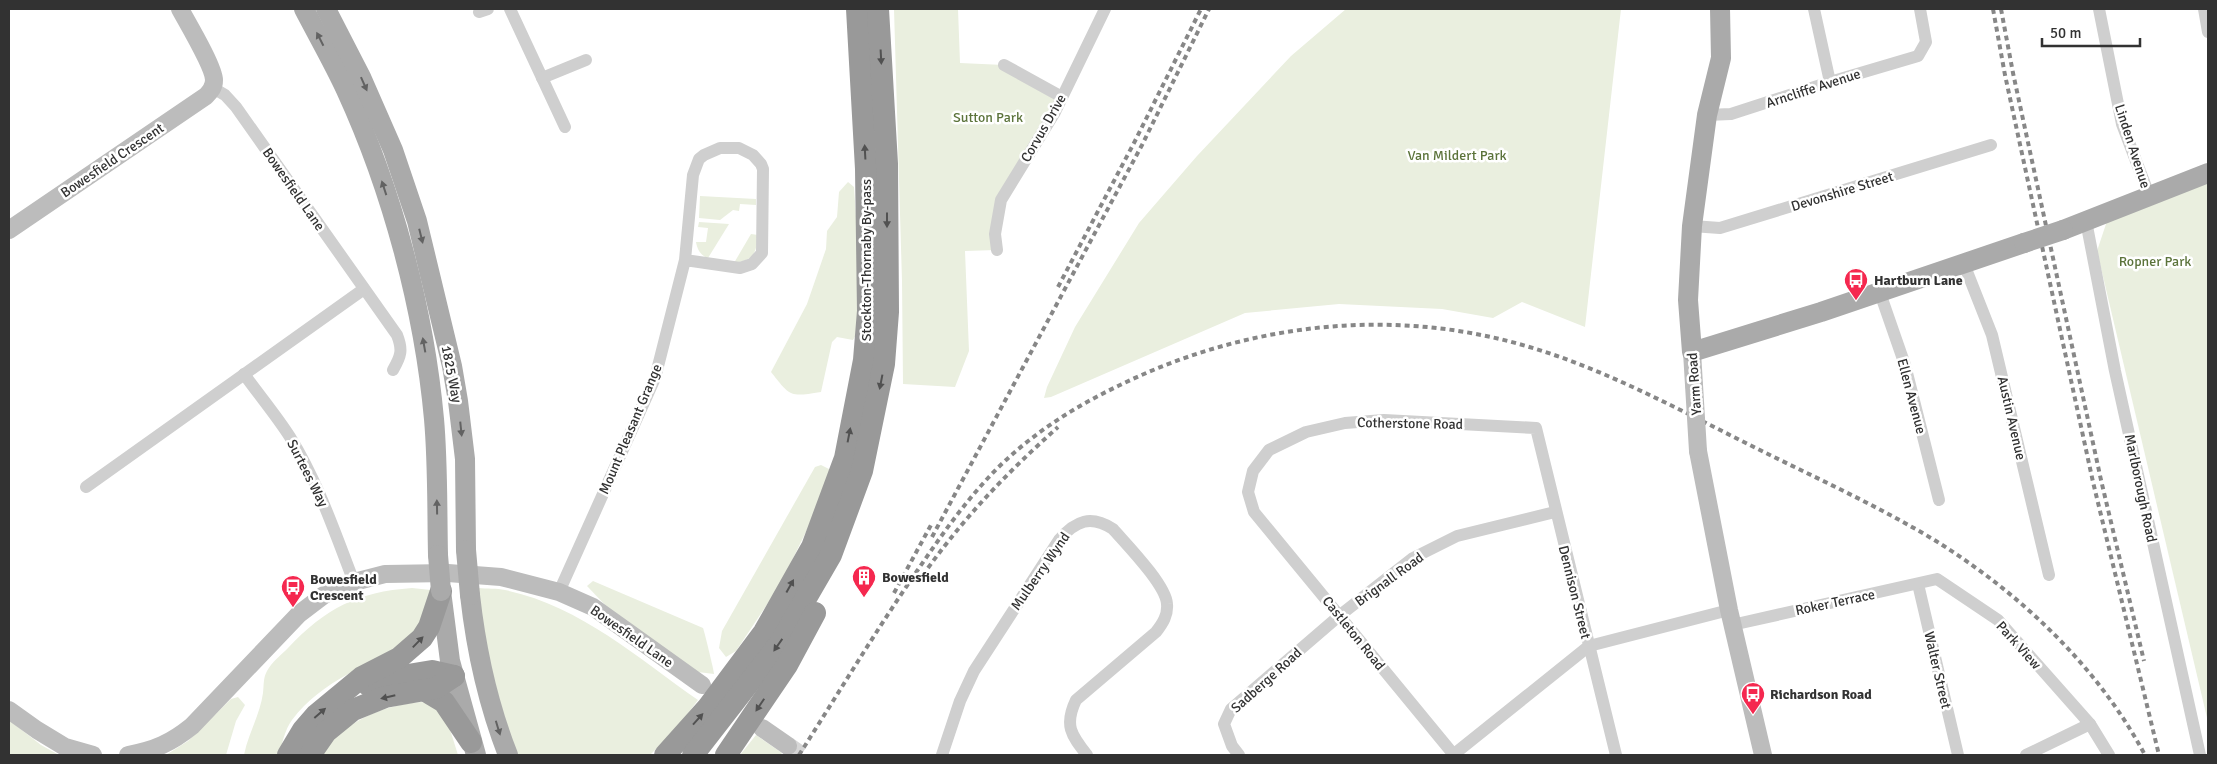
<svg xmlns="http://www.w3.org/2000/svg" width="2217" height="764" viewBox="0 0 2217 764" font-family="Signika,sans-serif">
<rect width="100%" height="100%" fill="#fff"/>
<g fill="#eaefdf">
<polygon points="894,9 958,9 960,63 1004,65 1062,97 1001,200 997,250 965,251 969,351 955,387 903,384 902,281"/>
<polygon points="1346,9 1621,9 1585,327 1522,302 1493,318 1442,309 1339,304 1245,313 1051,397 1044,398 1047,387 1075,327 1139,223 1197,156 1291,56"/>
<path d="M848,182L854,187L858,246V331L853,340L837,337L832,342L821,392C789,397 791,397 771,372L807,304L826,249L827,231L837,217L839,192Z"/>
<polygon points="2208,183 2208,722 2097,251 2107,221"/>
<polygon points="700,196 756,199 756,205 740,204 739,211 733,210 720,220 699,218"/>
<path d="M699,222L729,224L708,258C701,256 697,249 696,242H706L708,228L698,227Z"/>
<path d="M751,234L758,235C756,254 754,260 734,263Z"/>
<polygon points="821,465 829,469 829,475 822,499 780,585 736,651 726,657 719,648 722,631 815,467"/>
<path d="M593,581L703,628C704,630 714,671 714,674L690,671L608,608L587,586Z"/>
<path d="M412,588L431,590L415,642C371,663 322,680 292,720C285,729 282,744 279,755H244C248,734 260,715 263,693C264,685 263,678 267,671C272,662 281,655 288,648C326,608 357,592 412,588Z"/>
<path d="M478,588C487,589 497,588 505,590C579,605 638,658 698,700L677,728L650,755H514C497,701 483,646 478,588Z"/>
<polygon points="238,697 245,705 236,721 226,755 166,755 188,741 231,699"/>
<path d="M421,702L429,703L447,720L458,755H321C343,722 382,705 421,702Z"/>
<polygon points="9,720 41,745 59,755 9,755"/>
<polygon points="756,735 782,753 780,755 740,755"/>
</g>
<g fill="none" stroke-linecap="round" stroke-linejoin="round">
<polyline stroke="#d6d6d6" stroke-width="18" stroke-dasharray="18 9" stroke-linecap="butt" points="788,746 801,755"/>
<g stroke="#cfcfcf" stroke-width="12">
<polyline points="510,9 565,127"/>
<polyline points="1814,9 1830,82"/>
<polyline points="2099,9 2122,124 2149,195"/>
<polyline points="2204,9 2208,32"/>
<polyline points="479,12 488,9"/>
<polyline points="1004,65 1062,97"/>
<polyline points="542,78 586,60"/>
<path d="M213,88L225,95L236,107L397,335C403,350 401,356 393,370"/>
<polyline points="1707,115 1731,114 1830,82 1918,56 1926,42 1920,9"/>
<polyline points="2086,221 2115,371 2200,755"/>
<polyline points="1692,226 1720,228 1991,145"/>
<polyline points="997,250 995,234 1001,200 1055,112 1105,9"/>
<polyline points="1964,264 1992,335 2049,575"/>
<polyline points="1880,293 1905,365 1939,500"/>
<path d="M244,374C259,395 276,415 290,437C318,482 335,533 354,582"/>
<polyline points="86,487 364,289"/>
<polyline points="1918,584 1958,755"/>
<polyline points="559,592 655,378 685,260 693,175 699,159 704,155 720,148 739,148 753,155 761,164 763,169 762,253 752,264 740,268 685,260"/>
<polyline points="1732,625 1937,579 1998,620 2090,724 2109,755"/>
<path d="M942,755L960,701L974,671L1059,540C1076,520 1091,515 1113,529C1127,545 1166,585 1167,604C1168,615 1163,623 1156,632L1076,700C1064,725 1071,735 1087,755"/>
<polyline points="1239,755 1232,746 1224,724 1231,709 1339,616 1413,558 1457,536 1555,512"/>
<polyline points="1453,755 1589,646 1729,610"/>
<polyline points="1454,755 1254,512 1248,492 1253,471 1269,450 1306,432 1345,423 1384,420 1536,428 1616,755"/>
<polyline points="2026,755 2090,724"/>
</g>
<g stroke="#bcbcbc" stroke-width="18">
<path d="M9,230L206,96C211,91 214,87 214,80C214,67 187,22 180,9"/>
<polyline points="1692,352 1694,385"/>
<polyline points="1698,451 1729,610 1763,755"/>
<polyline points="9,710 37,730 65,747 93,755"/>
<polyline points="762,728 788,746"/>
<path d="M128,755C155,750 171,743 192,726L299,614L324,595L354,582L385,574L448,573L501,577L559,592L593,607L702,685"/>
</g>
<g stroke="#aaa" stroke-width="20">
<path d="M304,9C318,36 333,62 346,90C392,190 424,309 434,419C438,464 437,510 438,555"/>
<polyline points="326,9 361,77 393,150 417,221 452,366 458,401 465,459 466,550"/>
<polyline points="1720,9 1721,58 1707,115 1692,226 1688,300 1692,352 1821,312 2024,243"/>
<polyline points="2063,230 2208,173"/>
<polyline points="441,591 450,661 476,755"/>
<path d="M470,595C476,649 488,704 508,755"/>
</g>
<g stroke="#999" stroke-width="22">
<polyline points="368,685 390,678 432,671 454,676"/>
<polyline points="424,690 444,702 471,742"/>
<polyline points="288,755 303,730 316,715 362,677 399,658 422,638 429,627 441,591"/>
<polyline points="310,755 326,732 353,710 385,697 436,688 454,676"/>
<polyline points="665,755 708,707 764,632 812,547 845,458 864,360 868,311 866,169 857,9"/>
<polyline points="693,755 780,643 831,555 862,471 884,364 888,312 887,164 878,9"/>
<polyline points="726,755 787,665 815,613"/>
</g>
<g stroke="#878787" stroke-width="4" stroke-dasharray="5 4" stroke-linecap="butt">
<polyline points="1993,9 2005,75 2093,482 2159,755"/>
<polyline points="2001,9 2013,73 2101,480 2144,661"/>
<polyline points="1058,287 1135,141 1201,9"/>
<polyline points="932,537 1142,145 1209,9"/>
<path d="M928,568C968,513 1008,472 1058,427"/>
<polyline points="894,593 931,525"/>
<path d="M799,755C838,694 875,632 917,571C939,539 961,507 988,478C1024,439 1070,409 1118,386C1244,324 1390,306 1526,346C1612,371 1692,417 1772,456C1827,483 1883,509 1936,541C2021,594 2098,667 2145,755"/>
</g>
<polyline stroke="#bcbcbc" stroke-width="18" points="1694,385 1698,451"/>
<g stroke="#aaa" stroke-width="20">
<polyline points="2024,243 2063,230"/>
<polyline points="466,550 470,595"/>
<polyline points="438,555 441,591"/>
</g>
</g>
<defs><path id="oneway-solid" d="M-6-.8H1V-3.2L6.5 0L1 3.2V.8H-6Z" transform="scale(1.25)"/></defs>
<g fill="#626262">
<use href="#oneway-solid" transform="translate(320 39) rotate(-117)"/>
<use href="#oneway-solid" transform="translate(364 84) rotate(66)"/>
<use href="#oneway-solid" transform="translate(384 188) rotate(-108)"/>
<use href="#oneway-solid" transform="translate(421 236) rotate(76)"/>
<use href="#oneway-solid" transform="translate(424 345) rotate(-100)"/>
<use href="#oneway-solid" transform="translate(461 429) rotate(84)"/>
<use href="#oneway-solid" transform="translate(437 507) rotate(-91)"/>
<use href="#oneway-solid" transform="translate(498 728) rotate(73)"/>
</g>
<g fill="#515151">
<use href="#oneway-solid" transform="translate(881 57) rotate(87)"/>
<use href="#oneway-solid" transform="translate(865 152) rotate(-93)"/>
<use href="#oneway-solid" transform="translate(887 220) rotate(90)"/>
<use href="#oneway-solid" transform="translate(881 382) rotate(101)"/>
<use href="#oneway-solid" transform="translate(849 435) rotate(-79)"/>
<use href="#oneway-solid" transform="translate(790 586) rotate(-61)"/>
<use href="#oneway-solid" transform="translate(418 642) rotate(-46)"/>
<use href="#oneway-solid" transform="translate(778 645) rotate(125)"/>
<use href="#oneway-solid" transform="translate(388 697) rotate(167)"/>
<use href="#oneway-solid" transform="translate(760 705) rotate(124)"/>
<use href="#oneway-solid" transform="translate(320 713) rotate(-41)"/>
<use href="#oneway-solid" transform="translate(698 719) rotate(-48)"/>
</g>
<defs>
<g id="bus-pin" transform="scale(1.25)"><path d="M0 17L-7.5 6A9.5 9.5 0 1 1 7.5 6Z" fill="#f5284f" stroke="#fff"/><path d="M-5-6H5V4H4V6H2V4H-2V6H-4V4H-5ZM-3.5-4V0h7V-4ZM-3.5 1.2v1.5H-2V1.2ZM2 1.2v1.5H3.5V1.2Z" fill="#fff"/></g>
<g id="building-pin" transform="scale(1.25)"><path d="M0 17L-7.5 6A9.5 9.5 0 1 1 7.5 6Z" fill="#f5284f" stroke="#fff"/><path d="M-4-6H4V6H1V3H-1V6H-4ZM-2.5-4.3h1.7v1.8h-1.7ZM.8-4.3h1.7v1.8H.8ZM-2.5-1h1.7V.8h-1.7ZM.8-1h1.7V.8H.8Z" fill="#fff"/></g>
</defs>
<g fill-rule="evenodd">
<use href="#bus-pin" x="1856" y="280"/>
<use href="#building-pin" x="864" y="577"/>
<use href="#bus-pin" x="293" y="587"/>
<use href="#bus-pin" x="1753" y="694"/>
</g>
<g text-anchor="middle" stroke-width="5" stroke-linejoin="round" paint-order="stroke">
<g font-size="14" fill="#323232" stroke="#fff">
<text transform="translate(1813 88) rotate(-18)" y="5">Arncliffe Avenue</text>
<text transform="translate(1043 128) rotate(-60)" y="5">Corvus Drive</text>
<text transform="translate(2133 146) rotate(72)" y="5">Linden Avenue</text>
<text transform="translate(112 160) rotate(-34)" y="5">Bowesfield Crescent</text>
<text transform="translate(294 189) rotate(55)" y="5">Bowesfield Lane</text>
<text transform="translate(1842 191) rotate(-17)" y="5">Devonshire Street</text>
<text transform="translate(866 260) rotate(-90)" y="5">Stockton-Thornaby By-pass</text>
<text transform="translate(452 374) rotate(79)" y="5">1825 Way</text>
<text transform="translate(1694 384) rotate(-94)" y="5">Yarm Road</text>
<text transform="translate(1912 396) rotate(75)" y="5">Ellen Avenue</text>
<text transform="translate(2012 418) rotate(77)" y="5">Austin Avenue</text>
<text transform="translate(1410 423) rotate(1)" y="5">Cotherstone Road</text>
<text transform="translate(630 429) rotate(-67)" y="5">Mount Pleasant Grange</text>
<text transform="translate(308 473) rotate(63)" y="5">Surtees Way</text>
<text transform="translate(2141 488) rotate(78)" y="5">Marlborough Road</text>
<text transform="translate(1040 571) rotate(-55)" y="5">Mulberry Wynd</text>
<text transform="translate(1389 579) rotate(-36)" y="5">Brignall Road</text>
<text transform="translate(1575 592) rotate(76)" y="5">Dennison Street</text>
<text transform="translate(1835 602) rotate(-12)" y="5">Roker Terrace</text>
<text transform="translate(1354 633) rotate(51)" y="5">Castleton Road</text>
<text transform="translate(632 636) rotate(35)" y="5">Bowesfield Lane</text>
<text transform="translate(2019 645) rotate(48)" y="5">Park View</text>
<text transform="translate(1938 670) rotate(77)" y="5">Walter Street</text>
<text transform="translate(1266 680) rotate(-42)" y="5">Sadberge Road</text>
</g>
<g font-size="14" fill="#5b733a" stroke="#fff">
<text x="988" y="122">Sutton Park</text>
<text x="1457" y="160">Van Mildert Park</text>
<text x="2155" y="266">Ropner Park</text>
</g>
<g font-size="14" font-weight="bold" fill="#323232" stroke="#fff" text-anchor="start">
<text x="1874" y="285">Hartburn Lane</text>
<text x="882" y="582">Bowesfield</text>
<text x="310" y="584">Bowesfield<tspan x="310" dy="16">Crescent</tspan></text>
<text x="1770" y="699">Richardson Road</text>
</g>
</g>
<rect width="2217" height="764" fill="none" stroke="#323232" stroke-width="20"/>
<path d="M2042 38v8h98v-8" fill="none" stroke="#323232" stroke-width="2.5"/>
<text x="2050" y="38" font-size="15" fill="#323232" stroke="#ffffff" stroke-width="4" paint-order="stroke">50 m</text>
</svg>
